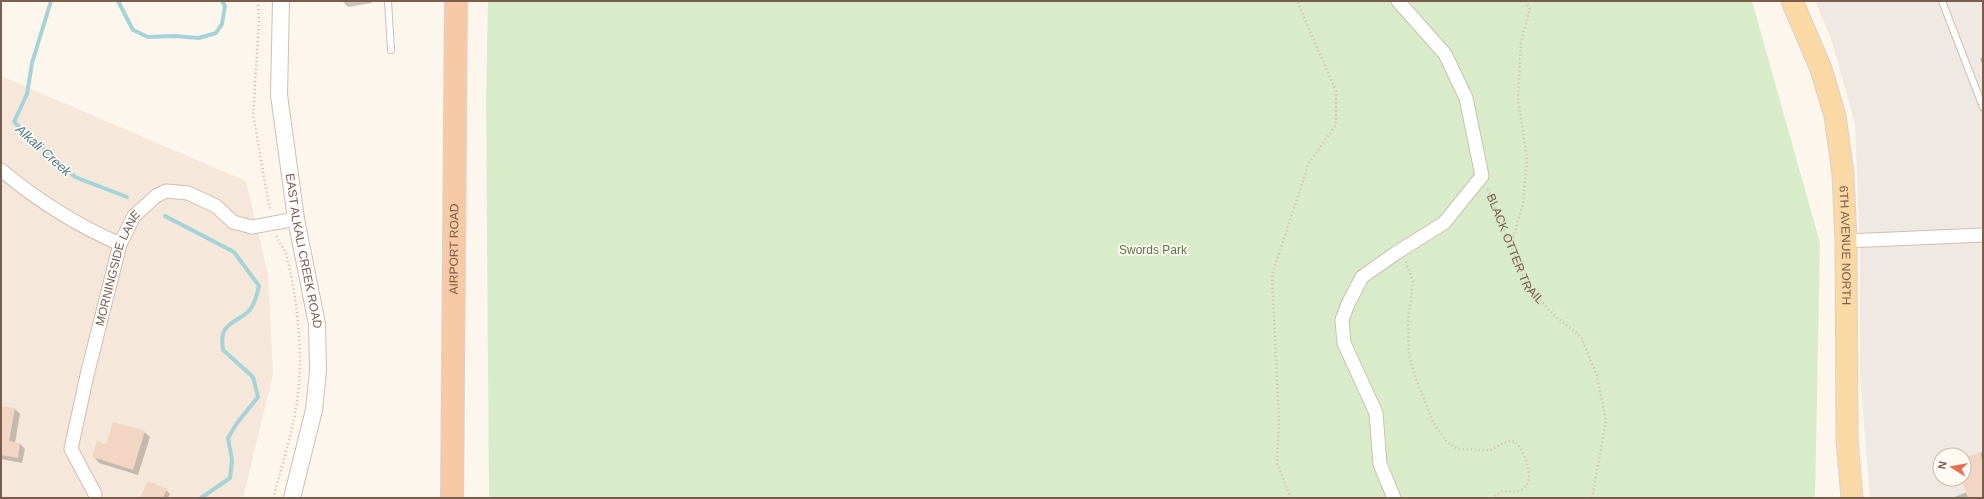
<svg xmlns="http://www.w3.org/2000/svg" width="1984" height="499" viewBox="0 0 1984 499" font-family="Helvetica,sans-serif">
<rect width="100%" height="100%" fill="#fdf6ec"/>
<polygon fill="#f5e8da" points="1,76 246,181 268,274 273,374 243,498 1,498"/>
<path fill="#efe9e4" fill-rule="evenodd" d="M1815,1H1983V498H1870L1860,373V255L1855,124L1831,38ZM1940,455H1964V479H1940Z"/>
<polygon fill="#d8ecc9" points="488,1 1752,1 1820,243 1815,498 489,498 486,98"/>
<g fill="#0003">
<polygon points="342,1 371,1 372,3 348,7"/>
<polygon points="1983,57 1983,66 1980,59"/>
<polygon points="1,407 15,409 20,414 15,443 20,444 25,449 22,463 1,459"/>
<polygon points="144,432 150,437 138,475 99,463 94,457 107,445"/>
<polygon points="1983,452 1983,498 1952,498 1967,492 1962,479 1964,479 1964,459"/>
<polygon points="166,490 170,494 168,498 141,498"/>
</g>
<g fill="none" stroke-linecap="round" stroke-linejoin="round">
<g stroke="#a5d3da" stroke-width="4">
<polyline points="51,1 32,63 27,94 14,122 75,177 127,197"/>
<polyline points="118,1 133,30 148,37 174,36 199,38 216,33 222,24 225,6 222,1"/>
<path d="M165,216L234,252L259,286C257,295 254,306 248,312C231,326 219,323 223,350L253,377L258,397L237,423L228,438L232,460L230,478L201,498"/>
</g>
</g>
<g fill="#f3d5c3">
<polygon points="1,406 15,408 9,441 20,443 18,458 1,455"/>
<polygon points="113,422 145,431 133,470 92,457 97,441 106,444"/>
<polygon points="1980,452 1983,462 1983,498 1968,498 1961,479 1964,479 1964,458"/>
<polygon points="148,481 167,489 163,498 140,498"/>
</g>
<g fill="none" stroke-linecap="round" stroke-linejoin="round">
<g stroke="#d1beb0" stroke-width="8">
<g id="service">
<polyline points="388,1 391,50"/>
<polyline points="1942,1 1983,107"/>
</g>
</g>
<g stroke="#d1beb0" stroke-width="15">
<g id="minor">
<path d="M1,170C37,200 76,225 120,244"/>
<polyline points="1846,241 1983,235"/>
<path id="s2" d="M95,494L71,449L87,375L120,244L134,216L156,196L166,191L188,193L216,206L233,222L252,227L296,219"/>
<polyline points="1394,498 1380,464 1376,413 1344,343 1342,320 1348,304 1362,277 1396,253 1444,223 1482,176 1466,98 1445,54 1398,1"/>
</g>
</g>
<g stroke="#d1beb0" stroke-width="18">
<g id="tertiary">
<path id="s3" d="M281,1L279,95L296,219L317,324L318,371L314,410L292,498"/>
</g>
</g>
<g stroke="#dad1cd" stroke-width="23">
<g id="primary">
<path id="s4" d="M1792,1L1821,69L1835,116L1843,174L1846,241L1847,440L1852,498"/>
</g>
</g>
<g stroke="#dad1cd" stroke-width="24">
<g id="trunk">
<path id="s5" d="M452,498L456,1"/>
</g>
</g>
<g stroke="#d9b8a5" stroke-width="2.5" stroke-dasharray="1 3" stroke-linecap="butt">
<polyline points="258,1 259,23 253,114 270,211"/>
<path id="s1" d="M1488,189L1527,286L1554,315L1581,337L1597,376L1606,421L1592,498"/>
<polyline points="1511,245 1523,204 1527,159 1518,98 1521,41 1530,9 1525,1"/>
<path d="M1406,262L1413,282L1408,321L1409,355L1415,376L1433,422L1447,442L1458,449L1490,450L1508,441L1516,442C1524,452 1538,481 1521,490C1510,495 1504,486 1493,498"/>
<path d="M273,498C282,466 292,434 297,401C304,357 297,296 286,253C284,247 278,243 276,235"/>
<polyline points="1291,498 1277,463 1279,422 1272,275 1309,163 1336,125 1336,91 1297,1"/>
</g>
<use href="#service" stroke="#fff" stroke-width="6"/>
<use href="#minor" stroke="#fff" stroke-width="13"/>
<use href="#tertiary" stroke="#fff" stroke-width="16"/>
<use href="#primary" stroke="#fbd9a5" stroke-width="21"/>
<use href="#trunk" stroke="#f9c8a4" stroke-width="22"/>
</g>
<g text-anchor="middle" stroke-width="3.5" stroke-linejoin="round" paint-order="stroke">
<g font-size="12" fill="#7a5c4d" stroke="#fffaf3">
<text dy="4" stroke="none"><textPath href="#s4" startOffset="253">6TH AVENUE NORTH</textPath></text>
<text dy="4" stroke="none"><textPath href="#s1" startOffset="66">BLACK OTTER TRAIL</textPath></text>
<text dy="4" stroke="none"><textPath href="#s5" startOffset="249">AIRPORT ROAD</textPath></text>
<text dy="4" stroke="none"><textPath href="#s3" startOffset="252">EAST ALKALI CREEK ROAD</textPath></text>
<text dy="4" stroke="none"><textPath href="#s2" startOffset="238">MORNINGSIDE LANE</textPath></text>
</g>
<g font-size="12" fill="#537a41" stroke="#fffaf3">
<text x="1153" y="254">Swords Park</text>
</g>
<g font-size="13" font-style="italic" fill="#437c86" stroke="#fffaf3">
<text transform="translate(44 150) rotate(42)" y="5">Alkali Creek</text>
</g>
</g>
<rect width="1984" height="499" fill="none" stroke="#7a5c4d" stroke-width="4"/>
<g transform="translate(1952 467) rotate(281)"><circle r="19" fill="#fffaf3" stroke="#cabbb1"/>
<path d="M0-3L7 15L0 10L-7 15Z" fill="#e76f51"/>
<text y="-6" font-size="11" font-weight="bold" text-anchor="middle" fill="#7a5c4d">N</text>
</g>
</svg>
